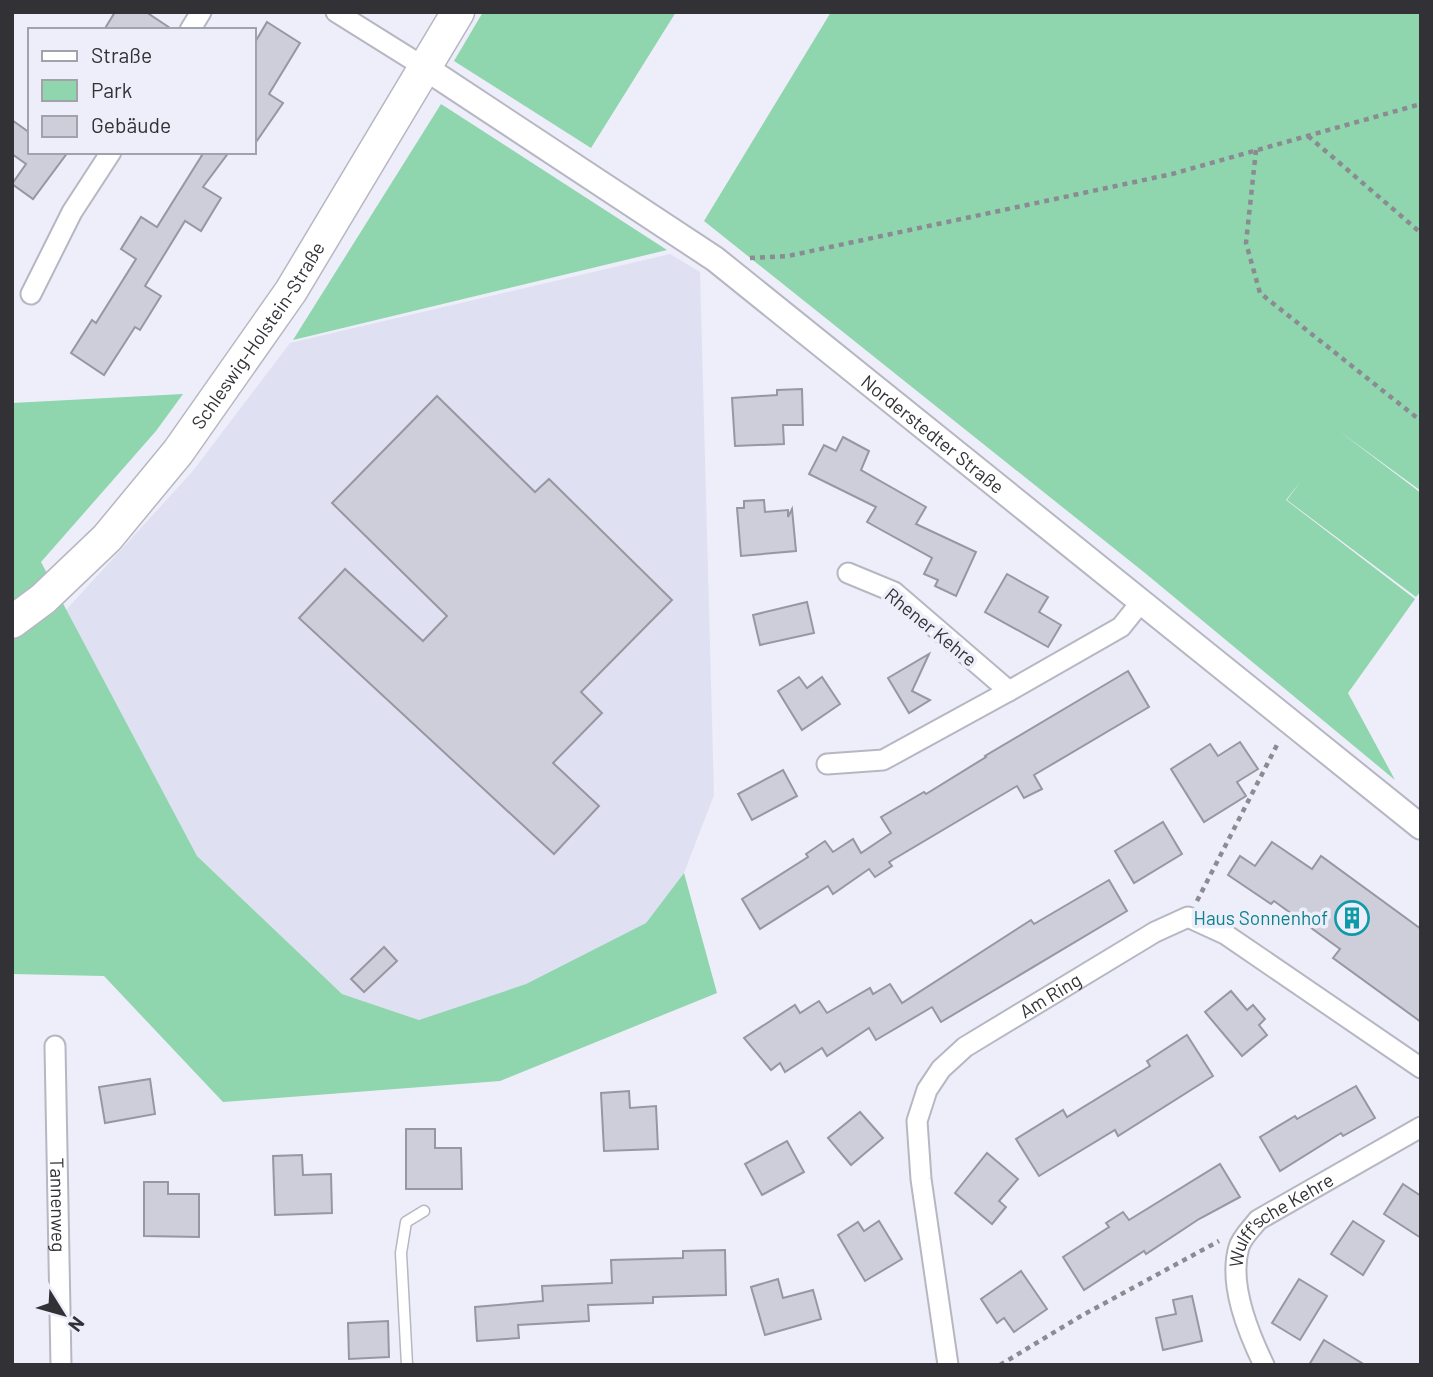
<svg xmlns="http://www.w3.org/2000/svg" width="1433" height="1377" viewBox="0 0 1433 1377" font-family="Barlow,sans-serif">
<rect width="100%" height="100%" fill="#edeef9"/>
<polygon fill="#dfe1f3" points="670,254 700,272 714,795 684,873 646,923 526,984 419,1020 342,994 197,856 66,610 192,472 290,343"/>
<g fill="#8fd5ad">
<polygon points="483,12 676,12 591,148 454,61"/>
<polygon points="831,12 1421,12 1421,491 1339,431 1421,493 1421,591 1416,597 1287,500 1301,481 1286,500 1415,599 1348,693 1395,780 1145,573 704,221"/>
<polygon points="441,104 667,250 293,340"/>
<polygon points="183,394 156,431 41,562 197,856 342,994 419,1020 526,984 646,923 684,873 717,993 500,1081 223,1102 104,976 12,974 12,403"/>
</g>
<g fill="#cdced9" stroke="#9797a2" stroke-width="2">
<polygon points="115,12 146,12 173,30 104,30"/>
<polygon points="267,22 300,43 269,94 283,103 254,145 254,44"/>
<polygon points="12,120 30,133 30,152 68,152 33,199 12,184 26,164 12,154"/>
<polygon points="204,152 229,152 203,187 221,198 201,231 185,221 145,286 161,296 140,330 135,327 104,375 71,353 92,320 96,323 136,259 121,249 141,217 157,227"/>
<polygon points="802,389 803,425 783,425 784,444 735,446 732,398 777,395 777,390"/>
<polygon points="437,396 535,492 549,479 672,600 581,692 602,713 553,763 599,806 554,854 299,618 345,569 423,641 447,616 332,503"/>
<polygon points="843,437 869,451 861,470 926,507 916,524 976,552 956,596 935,586 938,580 924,574 932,558 867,522 876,507 809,474 824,445 836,451"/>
<polygon points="764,500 765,512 788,510 788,517 792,509 796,551 741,556 737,508 744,508 744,501"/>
<polygon points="1007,574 1048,597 1039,612 1061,625 1048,647 985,612"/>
<polygon points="807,602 814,633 760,645 753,615"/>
<polygon points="929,654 912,691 930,700 909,713 888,678"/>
<polygon points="1128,671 1149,707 1034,775 1042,789 1024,798 1017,786 889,862 892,866 875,877 869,869 833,894 828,886 760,929 742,899 808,857 806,854 825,841 833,852 853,839 861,853 891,833 881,817 924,792 926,794 986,757 985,756"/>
<polygon points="799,677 807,688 822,677 840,704 802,730 778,691"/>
<polygon points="1240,742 1258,769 1237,782 1246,796 1204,822 1171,769 1210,744 1218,756"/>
<polygon points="783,770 797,796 752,820 738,794"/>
<polygon points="1163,822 1182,854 1134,883 1115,851"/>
<polygon points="1272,842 1312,869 1321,856 1421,929 1421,1022 1333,958 1340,949 1274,901 1271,904 1228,875 1240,856 1255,866"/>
<polygon points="1109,880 1127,911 941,1022 932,1007 876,1040 869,1028 827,1056 822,1048 785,1072 780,1063 771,1070 744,1038 795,1005 800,1013 819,1001 827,1013 870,988 873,994 890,984 902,1003 1031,920 1034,924"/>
<polygon points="384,947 397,961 364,992 351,979"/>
<polygon points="1231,991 1247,1010 1253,1005 1265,1019 1259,1025 1267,1035 1242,1056 1205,1012"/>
<polygon points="1187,1035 1213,1076 1118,1136 1115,1130 1039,1176 1016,1139 1063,1110 1067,1117 1150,1066 1147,1061"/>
<polygon points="150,1079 155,1114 105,1123 99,1087"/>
<polygon points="1356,1086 1375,1118 1343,1136 1341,1133 1280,1171 1260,1137 1295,1116 1297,1119"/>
<polygon points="629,1091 630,1108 656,1106 658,1149 604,1151 601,1093"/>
<polygon points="860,1112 883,1138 851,1165 828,1138"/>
<polygon points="406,1129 435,1129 435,1148 461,1148 462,1189 406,1189"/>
<polygon points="787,1141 804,1172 762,1195 745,1164"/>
<polygon points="987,1153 1018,1179 999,1201 1006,1207 992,1224 955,1193"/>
<polygon points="302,1155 303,1175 331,1174 332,1213 275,1215 273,1156"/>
<polygon points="1220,1164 1240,1197 1199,1219 1146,1254 1144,1251 1084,1290 1063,1257 1109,1227 1106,1223 1123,1212 1129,1220"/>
<polygon points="144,1182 168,1182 168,1194 199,1194 199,1237 144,1236"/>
<polygon points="1403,1184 1421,1196 1421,1238 1384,1214"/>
<polygon points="879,1221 902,1259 865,1281 838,1235 858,1222 864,1231"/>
<polygon points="1353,1221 1384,1241 1363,1275 1331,1254"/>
<polygon points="725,1250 726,1295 653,1297 653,1303 588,1305 589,1321 518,1325 519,1338 477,1341 475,1307 543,1301 542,1286 612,1283 611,1260 683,1258 683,1251"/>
<polygon points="1021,1271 1047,1309 1014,1332 1004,1318 997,1323 981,1299"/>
<polygon points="778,1279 783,1298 813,1290 821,1319 765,1335 751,1287"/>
<polygon points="1299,1279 1327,1296 1300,1340 1272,1323"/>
<polygon points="1192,1296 1202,1341 1163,1350 1156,1318 1176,1314 1173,1300"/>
<polygon points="388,1321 389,1357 349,1359 348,1323"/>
<polygon points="1324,1340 1365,1365 1309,1365"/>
</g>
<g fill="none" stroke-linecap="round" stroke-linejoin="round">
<g stroke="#b6b7c2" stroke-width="13">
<polyline id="service" points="407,1365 401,1253 406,1222 424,1211"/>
</g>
<g stroke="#b6b7c2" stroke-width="23">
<g id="minor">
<polyline points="336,12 424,67"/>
<polyline points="190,30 201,12"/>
<polyline points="31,294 72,212 111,152"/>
<polyline points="1009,691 1121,627 1141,602"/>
<polyline points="827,764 883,760 1009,691 894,592 848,573"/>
<path id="s1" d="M55,1046L61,1365"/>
<path id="s2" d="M948,1365L921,1179L917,1121L927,1090L941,1069L965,1047L1155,932L1188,917L1225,934L1421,1068"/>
<path id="s3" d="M1264,1365C1248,1332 1228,1284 1239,1247C1242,1237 1252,1228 1258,1220L1421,1127"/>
</g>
</g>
<g stroke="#b6b7c2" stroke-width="28">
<g id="tertiary">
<path id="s4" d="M424,67L715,259L1421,827"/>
</g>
</g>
<g stroke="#b6b7c2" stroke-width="35">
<g id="primary">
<path id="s5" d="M12,622L43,599L107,538L178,452L291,291L458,12"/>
</g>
</g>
<g stroke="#8b8b93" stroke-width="4.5" stroke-dasharray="5 5" stroke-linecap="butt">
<polyline points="1308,136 1421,233"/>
<polyline points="1256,150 1246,243 1260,293 1421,421"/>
<polyline points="750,258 788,256 1172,174 1421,104"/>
<polyline points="1197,901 1279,741"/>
<polyline points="1000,1365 1081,1316 1219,1241"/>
</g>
<use href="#service" stroke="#fff" stroke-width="10"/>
<use href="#minor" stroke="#fff" stroke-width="19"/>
<use href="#tertiary" stroke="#fff" stroke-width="24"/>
<use href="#primary" stroke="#fff" stroke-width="32"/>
</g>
<defs>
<g id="building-ring" transform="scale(1.75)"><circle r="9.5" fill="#edeef9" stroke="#0f9aa8" stroke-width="1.5"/><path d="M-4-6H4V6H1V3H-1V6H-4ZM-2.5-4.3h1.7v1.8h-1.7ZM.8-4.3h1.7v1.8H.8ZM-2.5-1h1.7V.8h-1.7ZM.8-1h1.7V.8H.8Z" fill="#0f9aa8"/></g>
</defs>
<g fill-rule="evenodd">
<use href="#building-ring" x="1352" y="918"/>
</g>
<g text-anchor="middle" stroke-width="7" stroke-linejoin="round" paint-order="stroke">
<g font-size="19" fill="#313136" stroke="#edeef9">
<text dy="7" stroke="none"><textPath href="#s5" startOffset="380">Schleswig-Holstein-Straße</textPath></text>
<text dy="7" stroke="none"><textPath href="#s4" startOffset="628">Norderstedter Straße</textPath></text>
<text transform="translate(931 627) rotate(39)" y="7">Rhener Kehre</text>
<text dy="7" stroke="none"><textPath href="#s2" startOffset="436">Am Ring</textPath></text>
<text dy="7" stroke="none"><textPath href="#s1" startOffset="159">Tannenweg</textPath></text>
<text dy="7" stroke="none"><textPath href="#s3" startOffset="172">Wulff'sche Kehre</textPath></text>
</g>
<g font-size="19" fill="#0d838f" stroke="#edeef9" text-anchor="end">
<text x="1328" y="925">Haus Sonnenhof</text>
</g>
</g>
<rect width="1433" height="1377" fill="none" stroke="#313136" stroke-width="28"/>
<rect x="28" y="28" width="228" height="126" fill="#edeef9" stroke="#a2a2ab" stroke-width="2"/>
<rect x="42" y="51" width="35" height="10" fill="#ffffff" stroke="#a2a2ab" stroke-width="2"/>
<text x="91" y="63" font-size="21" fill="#313136">Straße</text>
<rect x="42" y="80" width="35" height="21" fill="#8fd5ad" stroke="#a2a2ab" stroke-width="2"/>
<text x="91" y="98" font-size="21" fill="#313136">Park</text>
<rect x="42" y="116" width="35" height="21" fill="#cdced9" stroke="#a2a2ab" stroke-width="2"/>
<text x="91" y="133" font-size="21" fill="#313136">Gebäude</text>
<g transform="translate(63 1314) rotate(127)" stroke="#edeef9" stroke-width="5" paint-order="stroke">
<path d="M0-5L12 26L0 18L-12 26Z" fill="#313136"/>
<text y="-10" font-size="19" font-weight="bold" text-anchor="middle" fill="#313136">N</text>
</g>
</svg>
